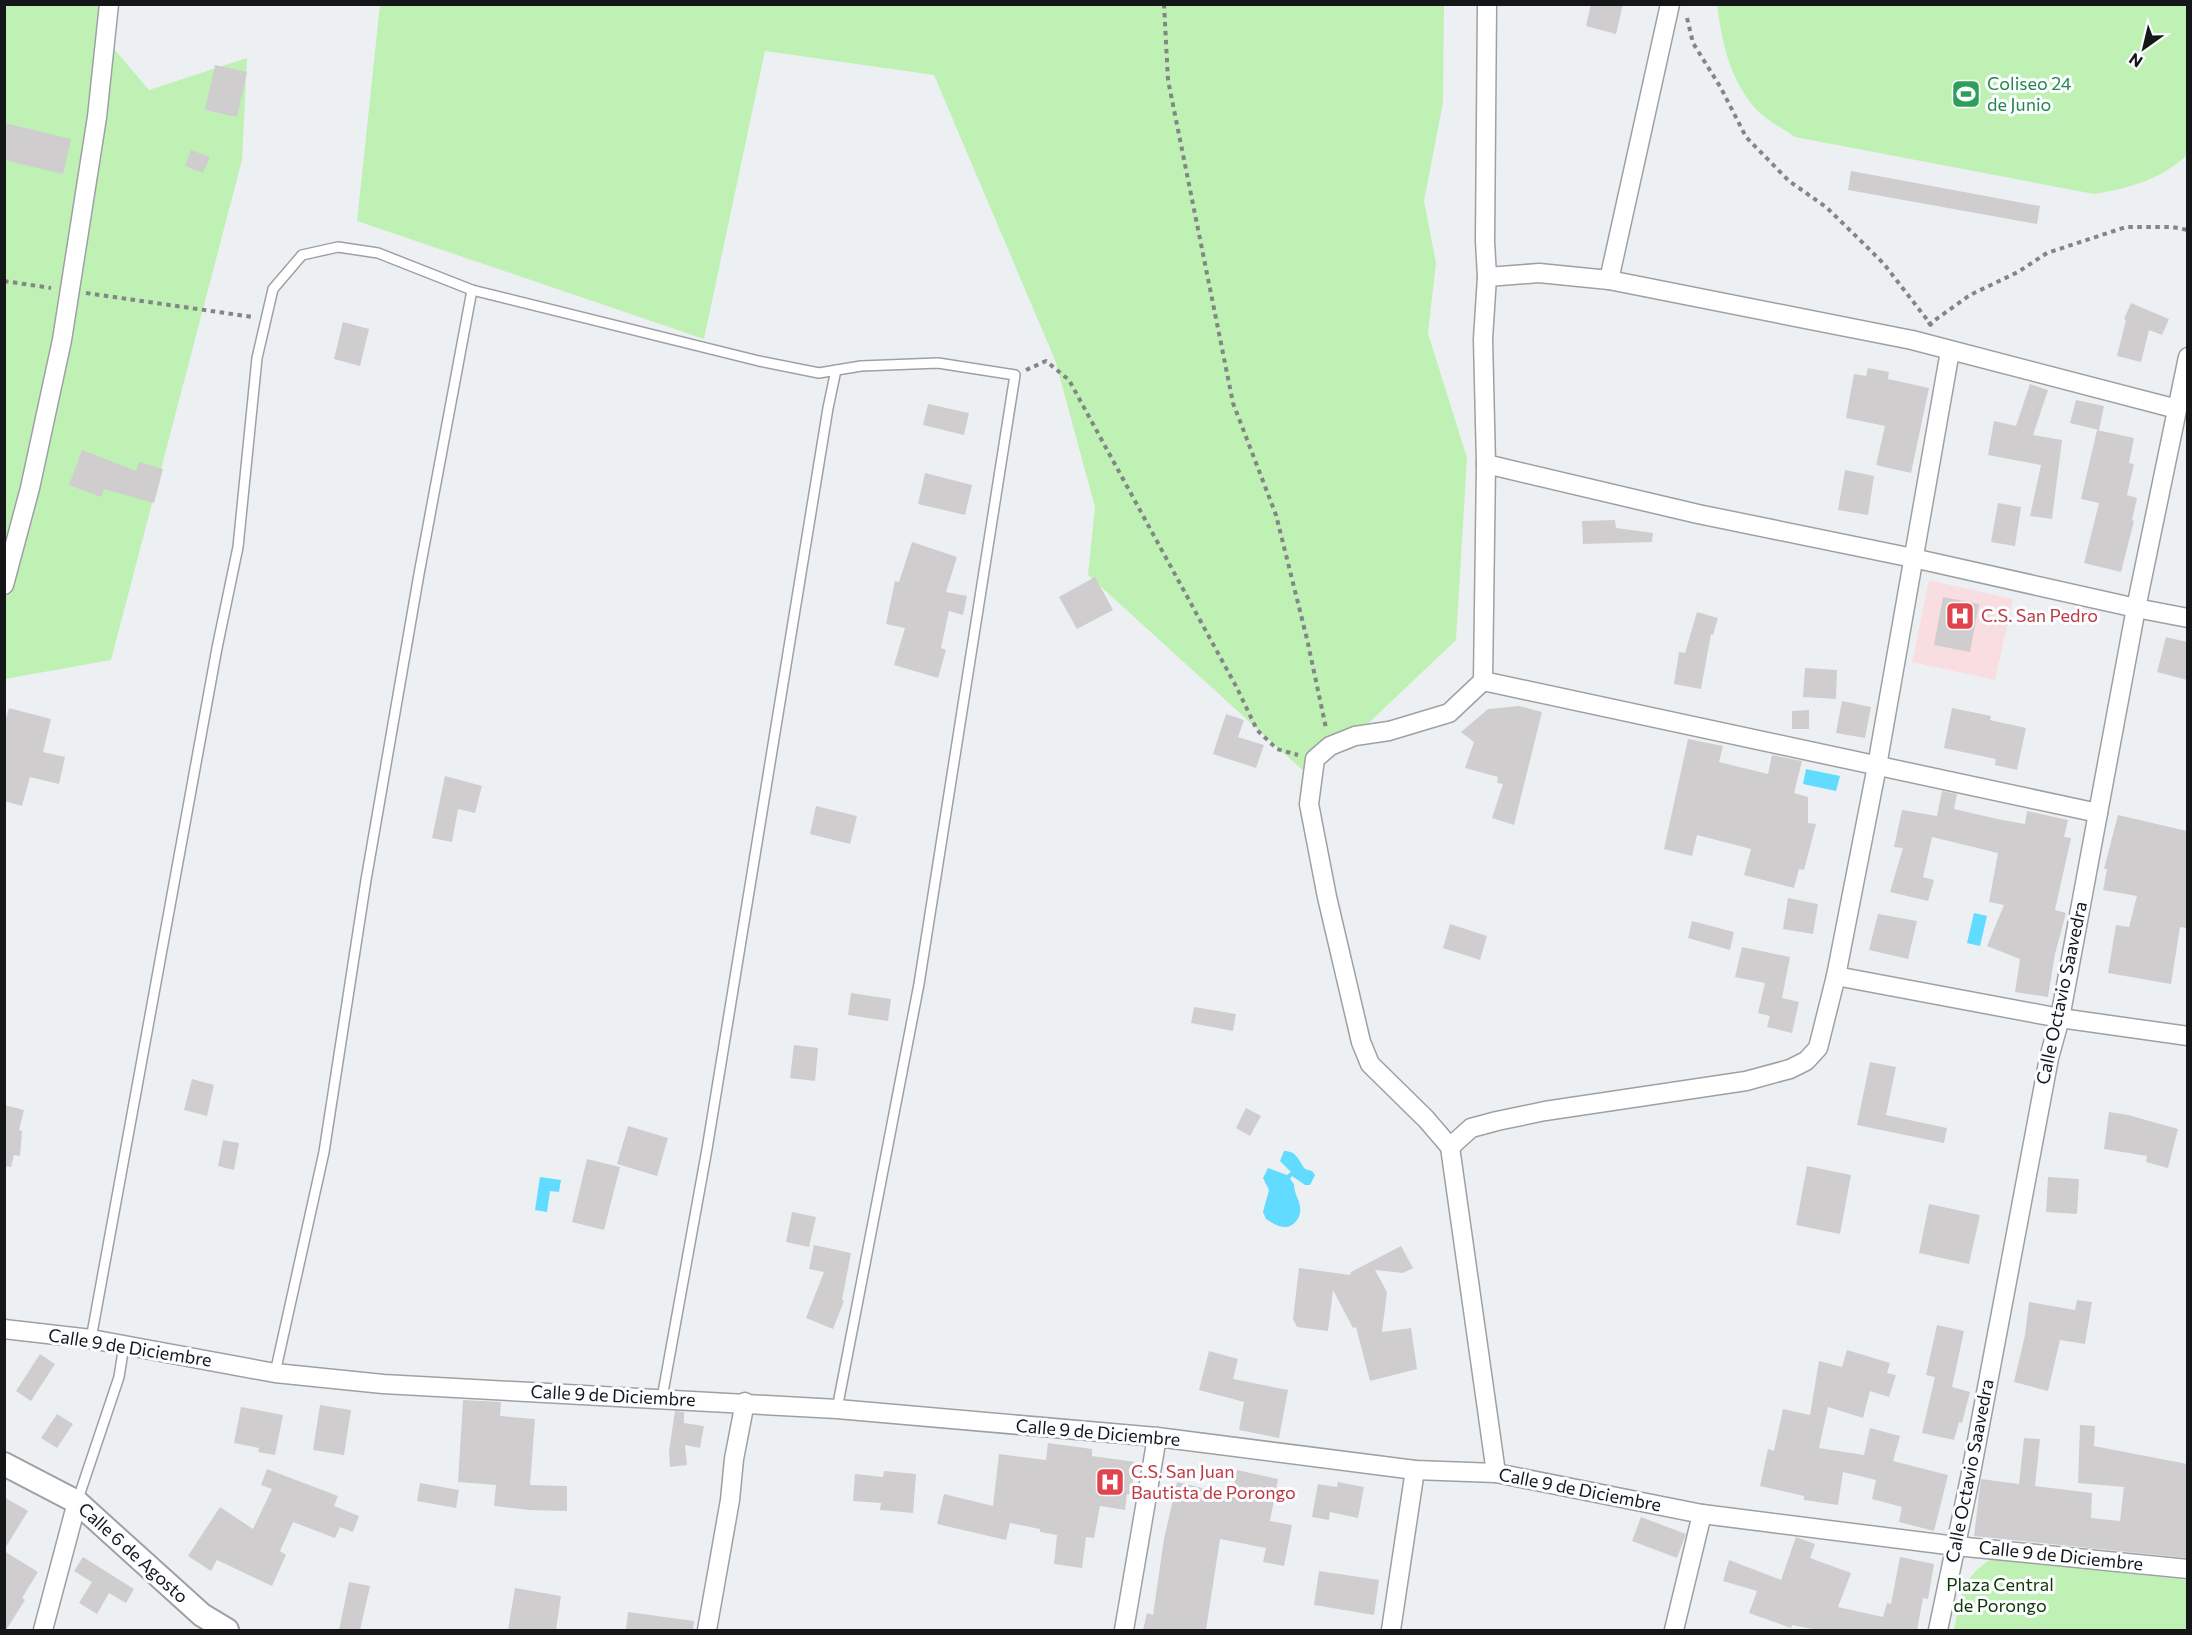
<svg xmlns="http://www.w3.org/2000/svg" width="2192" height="1635" viewBox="0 0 2192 1635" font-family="Commissioner,sans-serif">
<rect width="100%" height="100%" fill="#edf0f2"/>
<polygon fill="#f9dee1" points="1929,580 2013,599 1995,680 1912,662"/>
<g fill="#bff1b4">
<polygon points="5,5 117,5 114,49 149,90 247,58 242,160 111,660 5,679"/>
<polygon points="380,5 1444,5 1443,103 1424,201 1436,263 1428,333 1467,458 1456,640 1355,736 1308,775 1088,575 1095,507 1055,360 934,75 765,51 704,339 357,221"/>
<path d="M1717,5H2187V155C2162,179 2127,189 2094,194L1795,137C1782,128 1764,119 1754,107C1729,77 1722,42 1717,5Z"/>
<path d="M1993,1558L2187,1580V1630H1954C1961,1597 1961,1577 1993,1558Z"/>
</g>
<g fill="#61dbff">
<polygon points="1806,769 1840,776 1836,791 1803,784"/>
<polygon points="1974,913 1987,916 1980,946 1967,943"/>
<path d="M1284,1151C1297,1151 1298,1160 1305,1169L1312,1171L1315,1175L1310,1185H1305L1292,1176L1290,1179L1294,1184C1294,1194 1299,1198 1300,1207C1302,1216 1294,1228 1284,1227C1278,1227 1271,1222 1266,1219L1263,1212L1269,1190L1263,1178L1268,1168L1287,1175L1291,1172L1280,1161Z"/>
<polygon points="540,1177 561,1180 559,1192 550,1191 547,1212 535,1210"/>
</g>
<g fill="#d0cdce">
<polygon points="1591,4 1623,4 1616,34 1586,26"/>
<polygon points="215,65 247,72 237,117 205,110"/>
<polygon points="4,123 71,139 63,174 4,160"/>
<polygon points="191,150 210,157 203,173 185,166"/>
<polygon points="1851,171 2040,206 2037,224 1848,190"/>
<polygon points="2131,303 2169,319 2162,335 2149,330 2141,362 2117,356 2126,320 2124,319"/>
<polygon points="343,322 369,329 360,366 334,359"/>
<polygon points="1868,368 1889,372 1888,379 1929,388 1911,473 1876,465 1885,426 1846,418 1854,374 1866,376"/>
<polygon points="2030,384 2048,390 2033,435 2062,440 2052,519 2030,516 2041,465 1988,455 1994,421 2016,426"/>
<polygon points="2076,400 2104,406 2099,430 2070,423"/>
<polygon points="928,404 969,413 964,435 923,425"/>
<polygon points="2097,430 2134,438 2129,463 2134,464 2127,495 2137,498 2132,520 2134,521 2121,572 2084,563 2099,503 2081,499"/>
<polygon points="82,450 136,471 139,462 163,469 154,503 104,489 101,497 69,485"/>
<polygon points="1845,470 1874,476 1868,515 1838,510"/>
<polygon points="925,473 972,485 965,515 918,504"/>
<polygon points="1998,503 2021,507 2015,546 1991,542"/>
<polygon points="1615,520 1616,528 1653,533 1652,542 1583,544 1582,521"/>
<polygon points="912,542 957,557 946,592 967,596 963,615 949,611 941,648 946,650 938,678 894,665 905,628 886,624 895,581 899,582"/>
<polygon points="1095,577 1113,610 1077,629 1059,597"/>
<polygon points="1943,597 1979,604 1970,652 1934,645"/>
<polygon points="1697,612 1718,618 1713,635 1711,634 1701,689 1674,684 1679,652 1685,653"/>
<polygon points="2166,637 2187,642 2187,680 2157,672"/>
<polygon points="1805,668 1837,670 1836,699 1803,697"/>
<polygon points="1842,701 1871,707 1865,738 1836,733"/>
<polygon points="1519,706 1542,712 1514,825 1492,818 1503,784 1497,783 1498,777 1465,768 1474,742 1461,732 1488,709"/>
<polygon points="9,708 51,719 43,752 65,757 59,784 30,777 22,806 4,801 4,726"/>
<polygon points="1952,708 1991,716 1990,720 2026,728 2017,770 1995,765 1996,759 1944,748"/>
<polygon points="1809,710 1809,729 1792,729 1792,711"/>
<polygon points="1226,714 1244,720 1238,737 1264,745 1256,768 1213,754"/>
<polygon points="1688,739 1723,746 1719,762 1768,774 1772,755 1802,761 1794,793 1808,797 1808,823 1816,824 1804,870 1799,869 1794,888 1744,875 1751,849 1697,835 1692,856 1664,849"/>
<polygon points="445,776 482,786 475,813 458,809 452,842 432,838"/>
<polygon points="1942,791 1957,794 1954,809 1997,819 2025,824 2027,811 2068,820 2064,837 2071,838 2055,910 2066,913 2055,954 2048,997 2015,992 2020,959 1987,946 2004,905 1989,902 1998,853 1932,837 1923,877 1934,880 1928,901 1890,892 1903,848 1894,847 1902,810 1937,816"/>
<polygon points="816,806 857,816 850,844 810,834"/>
<polygon points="2118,815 2187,831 2187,928 2180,927 2171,984 2108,973 2116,925 2129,927 2137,896 2103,890 2107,869 2104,869"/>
<polygon points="1788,898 1818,904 1813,934 1783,929"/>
<polygon points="1878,914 1917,921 1908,959 1869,950"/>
<polygon points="1692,921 1734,932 1730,950 1688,938"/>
<polygon points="1450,924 1487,936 1480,960 1443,948"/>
<polygon points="1742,947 1790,957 1782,998 1799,1002 1792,1033 1767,1027 1770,1016 1758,1013 1765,983 1735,977"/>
<polygon points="851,993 891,999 888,1021 848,1015"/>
<polygon points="1194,1007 1236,1014 1233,1031 1191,1023"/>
<polygon points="794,1045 818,1048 815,1081 790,1078"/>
<polygon points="1870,1062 1896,1067 1886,1115 1947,1128 1944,1143 1857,1125"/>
<polygon points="192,1079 214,1085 207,1116 184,1110"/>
<polygon points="4,1105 24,1110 19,1130 22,1131 20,1156 14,1155 11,1167 4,1166"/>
<polygon points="1246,1108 1261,1116 1250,1136 1236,1128"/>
<polygon points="2109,1112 2128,1115 2178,1129 2168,1168 2146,1162 2147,1156 2104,1149"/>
<polygon points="628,1126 668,1138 657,1176 617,1164"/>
<polygon points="223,1140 239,1143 234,1170 218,1166"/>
<polygon points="587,1159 620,1167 604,1230 572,1222"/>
<polygon points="1807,1166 1851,1175 1840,1234 1796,1225"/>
<polygon points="2048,1177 2079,1179 2077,1214 2046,1212"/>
<polygon points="1929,1204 1980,1215 1969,1264 1919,1253"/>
<polygon points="792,1212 816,1217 809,1247 786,1242"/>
<polygon points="814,1245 851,1253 842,1300 844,1301 833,1329 806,1318 824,1272 809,1269"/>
<polygon points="1401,1246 1413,1268 1403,1273 1375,1270 1387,1292 1382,1332 1411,1328 1417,1369 1370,1381 1356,1327 1353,1328 1333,1290 1328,1331 1297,1327 1293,1319 1299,1268 1350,1275 1351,1272"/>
<polygon points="2077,1300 2092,1302 2085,1344 2060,1340 2048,1391 2014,1382 2025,1335 2029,1302 2075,1310"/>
<polygon points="1937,1325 1964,1331 1952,1387 1970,1392 1962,1423 1959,1422 1954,1440 1922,1433 1935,1377 1926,1375"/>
<polygon points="1847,1350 1890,1363 1887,1373 1896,1375 1889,1397 1870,1391 1863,1418 1828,1407 1819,1448 1864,1455 1870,1428 1900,1436 1893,1461 1948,1475 1934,1531 1899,1522 1902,1507 1872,1499 1876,1480 1843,1472 1838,1505 1804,1500 1804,1496 1760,1486 1768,1449 1774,1451 1783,1409 1810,1415 1819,1361 1842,1367"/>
<polygon points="1209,1351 1238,1359 1233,1379 1288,1390 1279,1438 1239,1430 1244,1402 1199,1390"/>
<polygon points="40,1354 55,1364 31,1401 16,1391"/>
<polygon points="463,1400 501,1402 500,1416 535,1419 530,1485 567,1486 567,1511 530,1510 494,1506 496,1485 458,1482"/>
<polygon points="320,1405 351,1410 344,1455 313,1450"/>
<polygon points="241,1407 283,1415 275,1455 258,1452 259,1448 234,1443"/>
<polygon points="675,1411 684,1412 684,1423 704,1426 700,1448 685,1445 687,1465 670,1467 669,1451"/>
<polygon points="57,1414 73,1424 57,1448 41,1438"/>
<polygon points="2080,1425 2095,1426 2094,1446 2187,1464 2187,1558 1974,1536 1981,1479 2019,1484 2024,1438 2040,1439 2035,1486 2092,1493 2091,1518 2120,1521 2124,1487 2078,1483"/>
<polygon points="1048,1443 1092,1449 1092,1456 1135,1462 1131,1495 1127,1494 1125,1510 1100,1506 1094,1538 1086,1537 1082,1568 1054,1564 1057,1535 1040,1532 1040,1529 1010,1523 1006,1540 937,1524 944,1494 993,1506 999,1454 1046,1460"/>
<polygon points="267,1469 338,1496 334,1506 359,1516 353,1532 340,1527 335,1538 293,1522 280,1551 286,1555 272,1586 217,1560 211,1571 188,1556 220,1507 253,1529 272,1489 261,1485"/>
<polygon points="1237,1470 1278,1479 1270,1521 1292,1525 1284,1566 1263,1562 1266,1548 1220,1539 1206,1630 1143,1630 1147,1613 1153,1615 1164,1539 1177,1482 1232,1495"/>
<polygon points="884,1471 916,1474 913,1513 880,1510 881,1503 853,1501 855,1474 883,1477"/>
<polygon points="1338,1482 1364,1487 1358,1518 1330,1512 1329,1520 1312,1517 1318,1484 1337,1487"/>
<polygon points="420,1483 459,1490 456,1508 417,1501"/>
<polygon points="4,1497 28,1511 4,1550"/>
<polygon points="1641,1517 1686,1534 1677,1558 1632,1541"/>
<polygon points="1796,1537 1815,1544 1810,1558 1851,1573 1838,1607 1883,1617 1887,1603 1891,1604 1900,1557 1934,1564 1928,1599 1923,1598 1917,1630 1818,1630 1792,1625 1791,1628 1749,1613 1757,1591 1723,1581 1729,1560 1781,1580"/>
<polygon points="4,1551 38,1572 22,1598 25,1600 6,1630 4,1630"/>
<polygon points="83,1557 134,1589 126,1603 109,1593 97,1614 79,1603 92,1582 74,1571"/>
<polygon points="1319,1571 1379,1580 1374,1615 1314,1605"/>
<polygon points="349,1582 370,1586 360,1630 339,1630"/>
<polygon points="515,1588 561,1596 556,1630 508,1630"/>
<polygon points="628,1612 694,1621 693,1630 626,1630"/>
</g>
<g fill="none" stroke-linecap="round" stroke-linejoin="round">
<g stroke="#9ea0a3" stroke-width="12">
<g id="service">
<polyline points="91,1339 217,648 238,547 257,358 273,289 302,255 338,247 378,253 472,290 759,361 819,373 861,366 938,363 1015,375 919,984 837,1409"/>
<polyline points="275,1373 324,1152 366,880 419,574 472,290"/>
<polyline points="662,1398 707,1149 828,408 836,370"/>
<polyline points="77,1502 119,1377 124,1345"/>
</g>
</g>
<g stroke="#9ea0a3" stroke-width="21">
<g id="minor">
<polyline points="1487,4 1485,241 1487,277 1483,339 1486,464 1483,681 1449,713 1389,731 1355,736 1330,746 1315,759 1309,804 1327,897 1361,1042 1370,1064 1426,1119 1450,1147 1496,1473"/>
<polyline points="1487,277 1539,273 1609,280 1912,340 2177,409"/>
<polyline points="1609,280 1670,4"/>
<polyline points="1486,464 1698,514 1913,558 2136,608 2188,618"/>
<polyline points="4,585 30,488 62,340 97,117 109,4"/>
<polyline points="1483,681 2098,813"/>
<polyline points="1836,976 2060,1018 2188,1036"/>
<polyline points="1450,1147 1471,1128 1497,1121 1545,1111 1746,1081 1790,1069 1806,1061 1818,1048 1836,976 1877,766 1950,351"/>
<polyline points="4,1329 91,1339 275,1373 383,1384 837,1409 1157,1437 1415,1470 1496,1473 1702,1514 1956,1546 2188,1569"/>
<polyline points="43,1630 77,1502"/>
<polyline points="707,1630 730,1500 734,1459 745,1402"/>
<polyline points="1124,1630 1157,1437"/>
<polyline points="1391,1630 1415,1470"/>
<polyline points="1674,1630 1702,1514"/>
<polyline points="1938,1630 1970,1478 2049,1058 2060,1018 2136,608 2188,357"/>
</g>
</g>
<g stroke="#9ea0a3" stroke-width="26">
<polyline id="tertiary" points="4,1464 77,1502 202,1615 227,1630"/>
</g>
<g stroke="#838586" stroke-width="4" stroke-dasharray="4.5 4.5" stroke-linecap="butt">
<polyline points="1164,4 1168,80 1233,403 1276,515 1307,639 1326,728"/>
<polyline points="1687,18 1693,43 1721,88 1746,137 1789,181 1826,207 1860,240 1884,264 1932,326"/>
<polyline points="4,281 51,288"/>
<polyline points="86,293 253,317"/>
<polyline points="1928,325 1970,295 2018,272 2047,253 2126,227 2172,227 2188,230"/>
<polyline points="1026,370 1046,361 1069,380 1237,688 1257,730 1277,749 1298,755"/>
</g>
<use href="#service" stroke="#fff" stroke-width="9"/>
<use href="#minor" stroke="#fff" stroke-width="18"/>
<use href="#tertiary" stroke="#fff" stroke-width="22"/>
</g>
<defs>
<g id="stadium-square" transform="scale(1.5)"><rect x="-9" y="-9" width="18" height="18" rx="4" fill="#2e9e5b" stroke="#fbfdff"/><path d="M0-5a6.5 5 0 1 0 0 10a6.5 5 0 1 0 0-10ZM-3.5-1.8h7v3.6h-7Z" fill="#fff"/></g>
<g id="hospital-square" transform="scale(1.5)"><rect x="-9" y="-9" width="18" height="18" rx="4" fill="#e0444e" stroke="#fbfdff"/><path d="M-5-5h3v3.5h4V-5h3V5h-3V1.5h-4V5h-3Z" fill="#fff"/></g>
</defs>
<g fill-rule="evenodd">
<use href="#stadium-square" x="1966" y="94"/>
<use href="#hospital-square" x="1960" y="616"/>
<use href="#hospital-square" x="1110" y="1482"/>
</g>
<g text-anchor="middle" stroke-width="6" stroke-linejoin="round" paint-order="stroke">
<g font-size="18" fill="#27864d" stroke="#fbfdff" text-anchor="start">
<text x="1987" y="90">Coliseo 24<tspan x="1987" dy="21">de Junio</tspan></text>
</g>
<g font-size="18" fill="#be3a42" stroke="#fbfdff" text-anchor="start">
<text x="1981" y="622">C.S. San Pedro</text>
<text x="1131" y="1478">C.S. San Juan<tspan x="1131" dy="21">Bautista de Porongo</tspan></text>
</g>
<g font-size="18" fill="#151617" stroke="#fbfdff">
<text transform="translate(2062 993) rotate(-78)" y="6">Calle Octavio Saavedra</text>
<text transform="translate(130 1348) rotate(9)" y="6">Calle 9 de Diciembre</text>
<text transform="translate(613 1396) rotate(3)" y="6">Calle 9 de Diciembre</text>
<text transform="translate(1098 1433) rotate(5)" y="6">Calle 9 de Diciembre</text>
<text transform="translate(1970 1471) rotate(-79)" y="6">Calle Octavio Saavedra</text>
<text transform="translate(1580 1490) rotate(11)" y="6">Calle 9 de Diciembre</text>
<text transform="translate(133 1553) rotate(42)" y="6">Calle 6 de Agosto</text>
<text transform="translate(2061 1556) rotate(6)" y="6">Calle 9 de Diciembre</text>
</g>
<g font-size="18" fill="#0e3604" stroke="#fbfdff">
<text x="2000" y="1591">Plaza Central<tspan x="2000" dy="21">de Porongo</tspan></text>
</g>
</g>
<rect width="2192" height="1635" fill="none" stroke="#151617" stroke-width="12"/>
<g transform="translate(2144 48) rotate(214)" stroke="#fbfdff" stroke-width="4.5" paint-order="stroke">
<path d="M0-4.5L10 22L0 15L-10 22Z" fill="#151617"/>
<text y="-9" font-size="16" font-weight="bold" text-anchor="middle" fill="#151617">N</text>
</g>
</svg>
